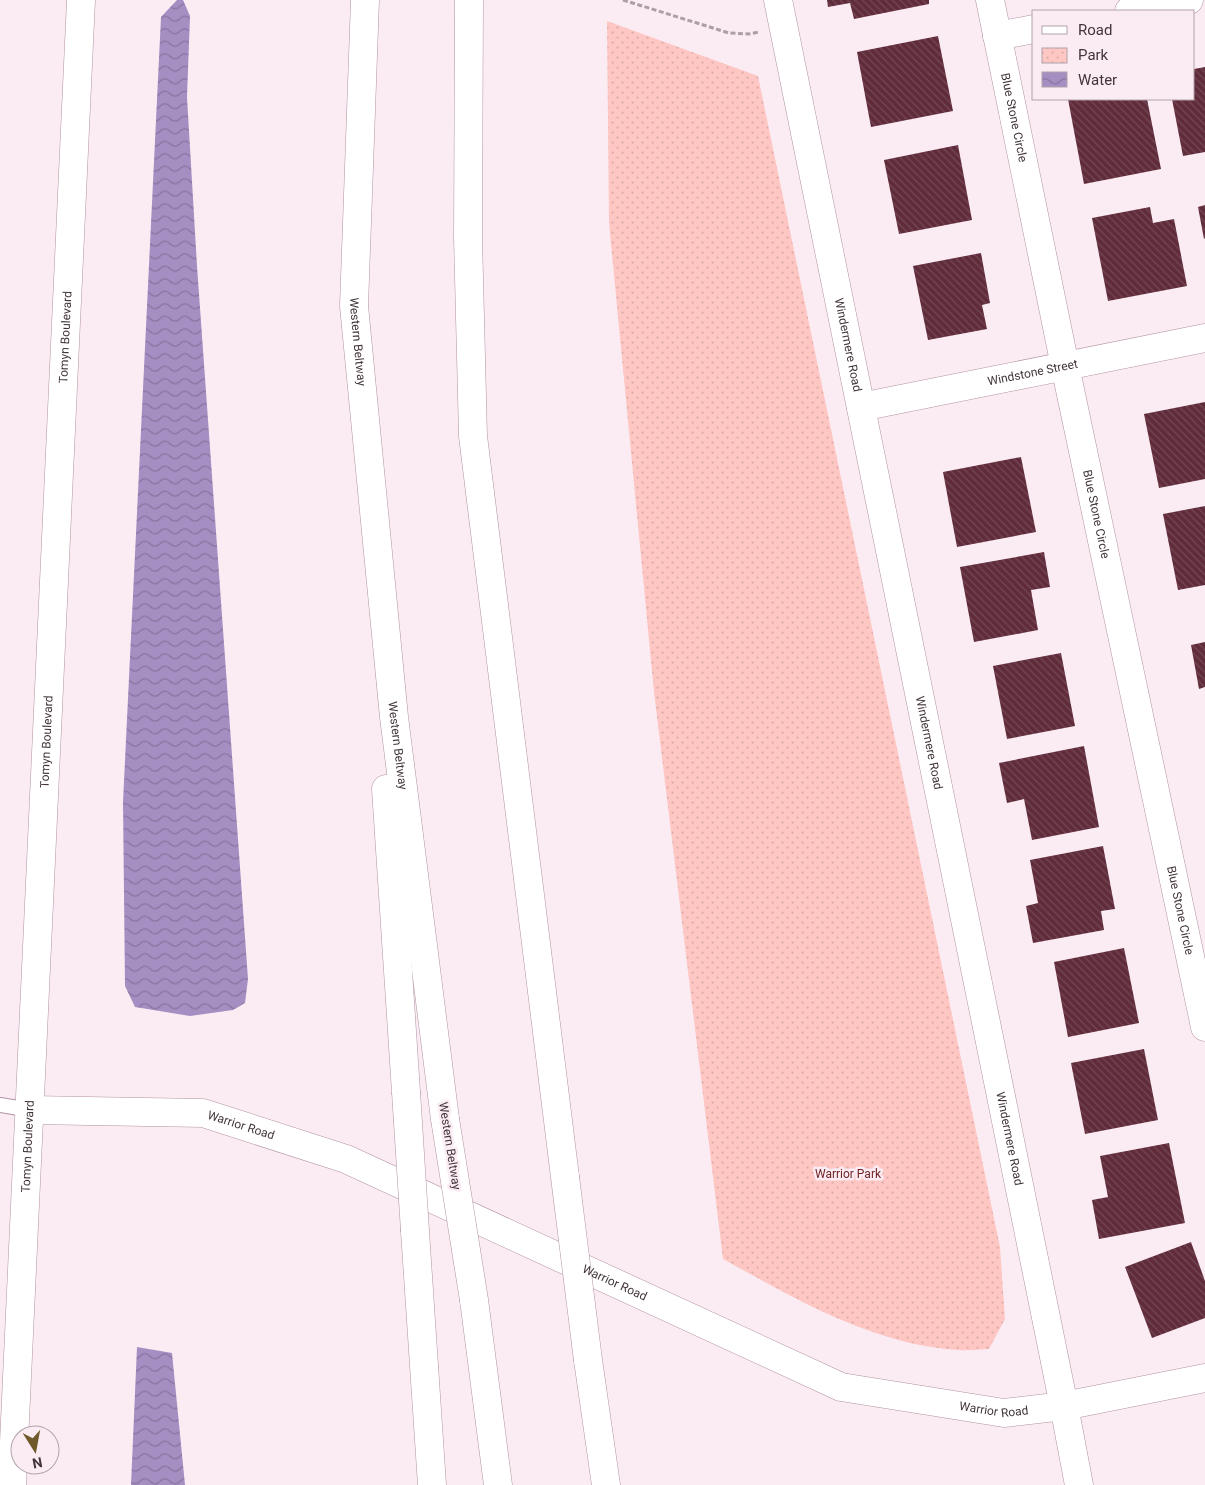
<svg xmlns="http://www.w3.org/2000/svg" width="1205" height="1485" viewBox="0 0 1205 1485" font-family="Roboto,sans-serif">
<defs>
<pattern id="park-dots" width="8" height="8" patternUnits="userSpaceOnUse" patternTransform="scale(1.25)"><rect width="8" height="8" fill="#fec7c3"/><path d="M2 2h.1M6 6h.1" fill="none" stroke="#dbaca8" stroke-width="1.8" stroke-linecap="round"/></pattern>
<pattern id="water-waves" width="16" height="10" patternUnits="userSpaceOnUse" patternTransform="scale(1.25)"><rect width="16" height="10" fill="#a48ec2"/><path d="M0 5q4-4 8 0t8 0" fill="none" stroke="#87759f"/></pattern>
<pattern id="building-back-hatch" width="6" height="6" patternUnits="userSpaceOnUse" patternTransform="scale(1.25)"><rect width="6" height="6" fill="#602b3a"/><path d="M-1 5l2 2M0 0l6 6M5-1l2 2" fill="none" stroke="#744956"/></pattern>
</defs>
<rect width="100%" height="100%" fill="#fbecf4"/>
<path fill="url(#park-dots)" d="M607,21L758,76L1000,1247L1005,1319L989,1349C979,1349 969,1351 959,1350C873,1345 796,1299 723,1259L654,692L609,223Z"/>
<g fill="url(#water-waves)">
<polygon points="177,0 183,0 190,16 187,97 197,266 248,979 245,1003 233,1010 190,1016 135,1007 125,986 123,802 161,17"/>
<polygon points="137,1347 172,1353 185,1485 131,1485"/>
</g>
<g fill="url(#building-back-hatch)">
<polygon points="827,0 929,0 929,4 854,19 850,3 828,7"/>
<polygon points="938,36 953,111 871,127 857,52"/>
<polygon points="1205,67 1205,152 1183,156 1172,99 1194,99 1194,69"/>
<polygon points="1068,99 1147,99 1161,169 1084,184"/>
<polygon points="958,145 972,220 899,234 884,160"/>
<polygon points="1205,205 1205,238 1204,239 1198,207"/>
<polygon points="1150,207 1153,223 1174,219 1187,286 1108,301 1092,218"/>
<polygon points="981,253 990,303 982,305 987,329 928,340 913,266"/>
<polygon points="1205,402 1205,479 1159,488 1144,414"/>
<polygon points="1021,457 1036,532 957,547 943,472"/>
<polygon points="1205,506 1205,585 1178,590 1163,514"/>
<polygon points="1044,552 1050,587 1031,590 1038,630 974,642 960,567"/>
<polygon points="1205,642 1205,687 1199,689 1191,645"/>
<polygon points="1061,653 1075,726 1007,739 993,666"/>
<polygon points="1084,746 1099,827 1032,840 1024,799 1007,803 999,763"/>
<polygon points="1103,846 1115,909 1101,911 1104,930 1033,943 1026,906 1038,903 1030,860"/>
<polygon points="1124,948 1139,1023 1068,1037 1054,962"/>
<polygon points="1144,1049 1158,1120 1085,1134 1071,1063"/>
<polygon points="1169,1143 1185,1223 1099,1239 1092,1200 1108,1197 1100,1156"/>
<polygon points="1191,1242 1205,1281 1205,1318 1152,1338 1125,1267"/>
</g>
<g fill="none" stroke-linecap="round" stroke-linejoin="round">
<g stroke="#b292a3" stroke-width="16">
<polyline id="lane" points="0,1105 31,1110"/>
</g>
<g stroke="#b292a3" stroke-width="29">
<g id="street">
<path id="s1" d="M778,0L1064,1406"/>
<path id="s2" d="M990,0L1065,366L1205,1027"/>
<polyline points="1129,11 1189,0"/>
<polyline points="997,36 1034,29"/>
<path id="s3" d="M861,407L1205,338"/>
</g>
</g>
<g stroke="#b292a3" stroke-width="29">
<g id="secondary">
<path id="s4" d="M31,1110L203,1113L346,1159L841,1387L1004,1413L1064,1406L1205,1378"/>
<polyline points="1064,1406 1079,1485"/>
<path id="s5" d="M12,1485L81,0"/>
</g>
</g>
<g stroke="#b292a3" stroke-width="29">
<g id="highway">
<path id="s6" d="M365,0L354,306L394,717L445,1119"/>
<polyline points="469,0 468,238 473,436 565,1177"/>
<polyline points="386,789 406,1092"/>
<polyline points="415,1231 432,1485"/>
<polyline points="474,1300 498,1485"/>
<polyline points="588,1360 606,1485"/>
</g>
</g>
<polyline stroke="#ac9ea6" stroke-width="3" stroke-dasharray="5 2.5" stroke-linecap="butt" points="623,0 729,33 749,34 759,32"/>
<use href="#lane" stroke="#fff" stroke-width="14"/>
<use href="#street" stroke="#fff" stroke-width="28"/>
<use href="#secondary" stroke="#fff" stroke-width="28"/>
<use href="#highway" stroke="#fff" stroke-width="28"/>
<g stroke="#b292a3" stroke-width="29" stroke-linecap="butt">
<g id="highway-bridge">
<polyline points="406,1092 415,1231"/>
<polyline points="445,1119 474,1300"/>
<polyline points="565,1177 588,1360"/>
</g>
</g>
<use href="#highway-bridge" stroke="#fff" stroke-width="28"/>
</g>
<g text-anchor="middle" stroke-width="5" stroke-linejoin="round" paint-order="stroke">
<g font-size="12" fill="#41343b" stroke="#fbecf4">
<text dy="4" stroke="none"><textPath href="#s2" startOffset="120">Blue Stone Circle</textPath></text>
<text dy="4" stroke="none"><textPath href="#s5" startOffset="1149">Tomyn Boulevard</textPath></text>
<text dy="4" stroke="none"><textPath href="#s6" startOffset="342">Western Beltway</textPath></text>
<text dy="4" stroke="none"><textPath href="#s1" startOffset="352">Windermere Road</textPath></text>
<text dy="4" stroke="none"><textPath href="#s3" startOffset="175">Windstone Street</textPath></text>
<text dy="4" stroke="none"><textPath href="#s2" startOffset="525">Blue Stone Circle</textPath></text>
<text dy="4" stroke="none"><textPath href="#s1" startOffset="758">Windermere Road</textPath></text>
<text dy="4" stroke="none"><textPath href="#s5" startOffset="744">Tomyn Boulevard</textPath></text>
<text dy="4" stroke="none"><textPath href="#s6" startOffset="748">Western Beltway</textPath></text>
<text dy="4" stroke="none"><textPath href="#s2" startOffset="930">Blue Stone Circle</textPath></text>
<text dy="4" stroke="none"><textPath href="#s4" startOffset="212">Warrior Road</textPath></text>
<text dy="4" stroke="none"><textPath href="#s1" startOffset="1162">Windermere Road</textPath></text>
<text transform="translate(450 1146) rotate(81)" y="4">Western Beltway</text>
<text dy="4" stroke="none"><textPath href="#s5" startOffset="339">Tomyn Boulevard</textPath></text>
<text dy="4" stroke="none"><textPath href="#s4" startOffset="618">Warrior Road</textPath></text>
<text dy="4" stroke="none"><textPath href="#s4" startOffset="1022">Warrior Road</textPath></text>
</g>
<g font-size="12" fill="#702424" stroke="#fbecf4">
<text x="848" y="1178">Warrior Park</text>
</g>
</g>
<rect x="1032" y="10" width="162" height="90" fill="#fbecf4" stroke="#b1a2aa"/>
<rect x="1042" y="26" width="25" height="8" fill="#ffffff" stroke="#b1a2aa"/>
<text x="1078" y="35" font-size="15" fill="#41343b">Road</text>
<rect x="1042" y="48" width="25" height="15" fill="url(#park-dots)" stroke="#b1a2aa"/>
<text x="1078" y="60" font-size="15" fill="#41343b">Park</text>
<rect x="1042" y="72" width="25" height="15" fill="url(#water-waves)" stroke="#b1a2aa"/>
<text x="1078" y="85" font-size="15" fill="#41343b">Water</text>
<g transform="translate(35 1450) rotate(169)"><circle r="24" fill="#fbecf4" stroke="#b1a2aa"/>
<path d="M0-4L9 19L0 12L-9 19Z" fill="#715a2a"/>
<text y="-8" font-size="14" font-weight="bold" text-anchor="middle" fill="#41343b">N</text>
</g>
</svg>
